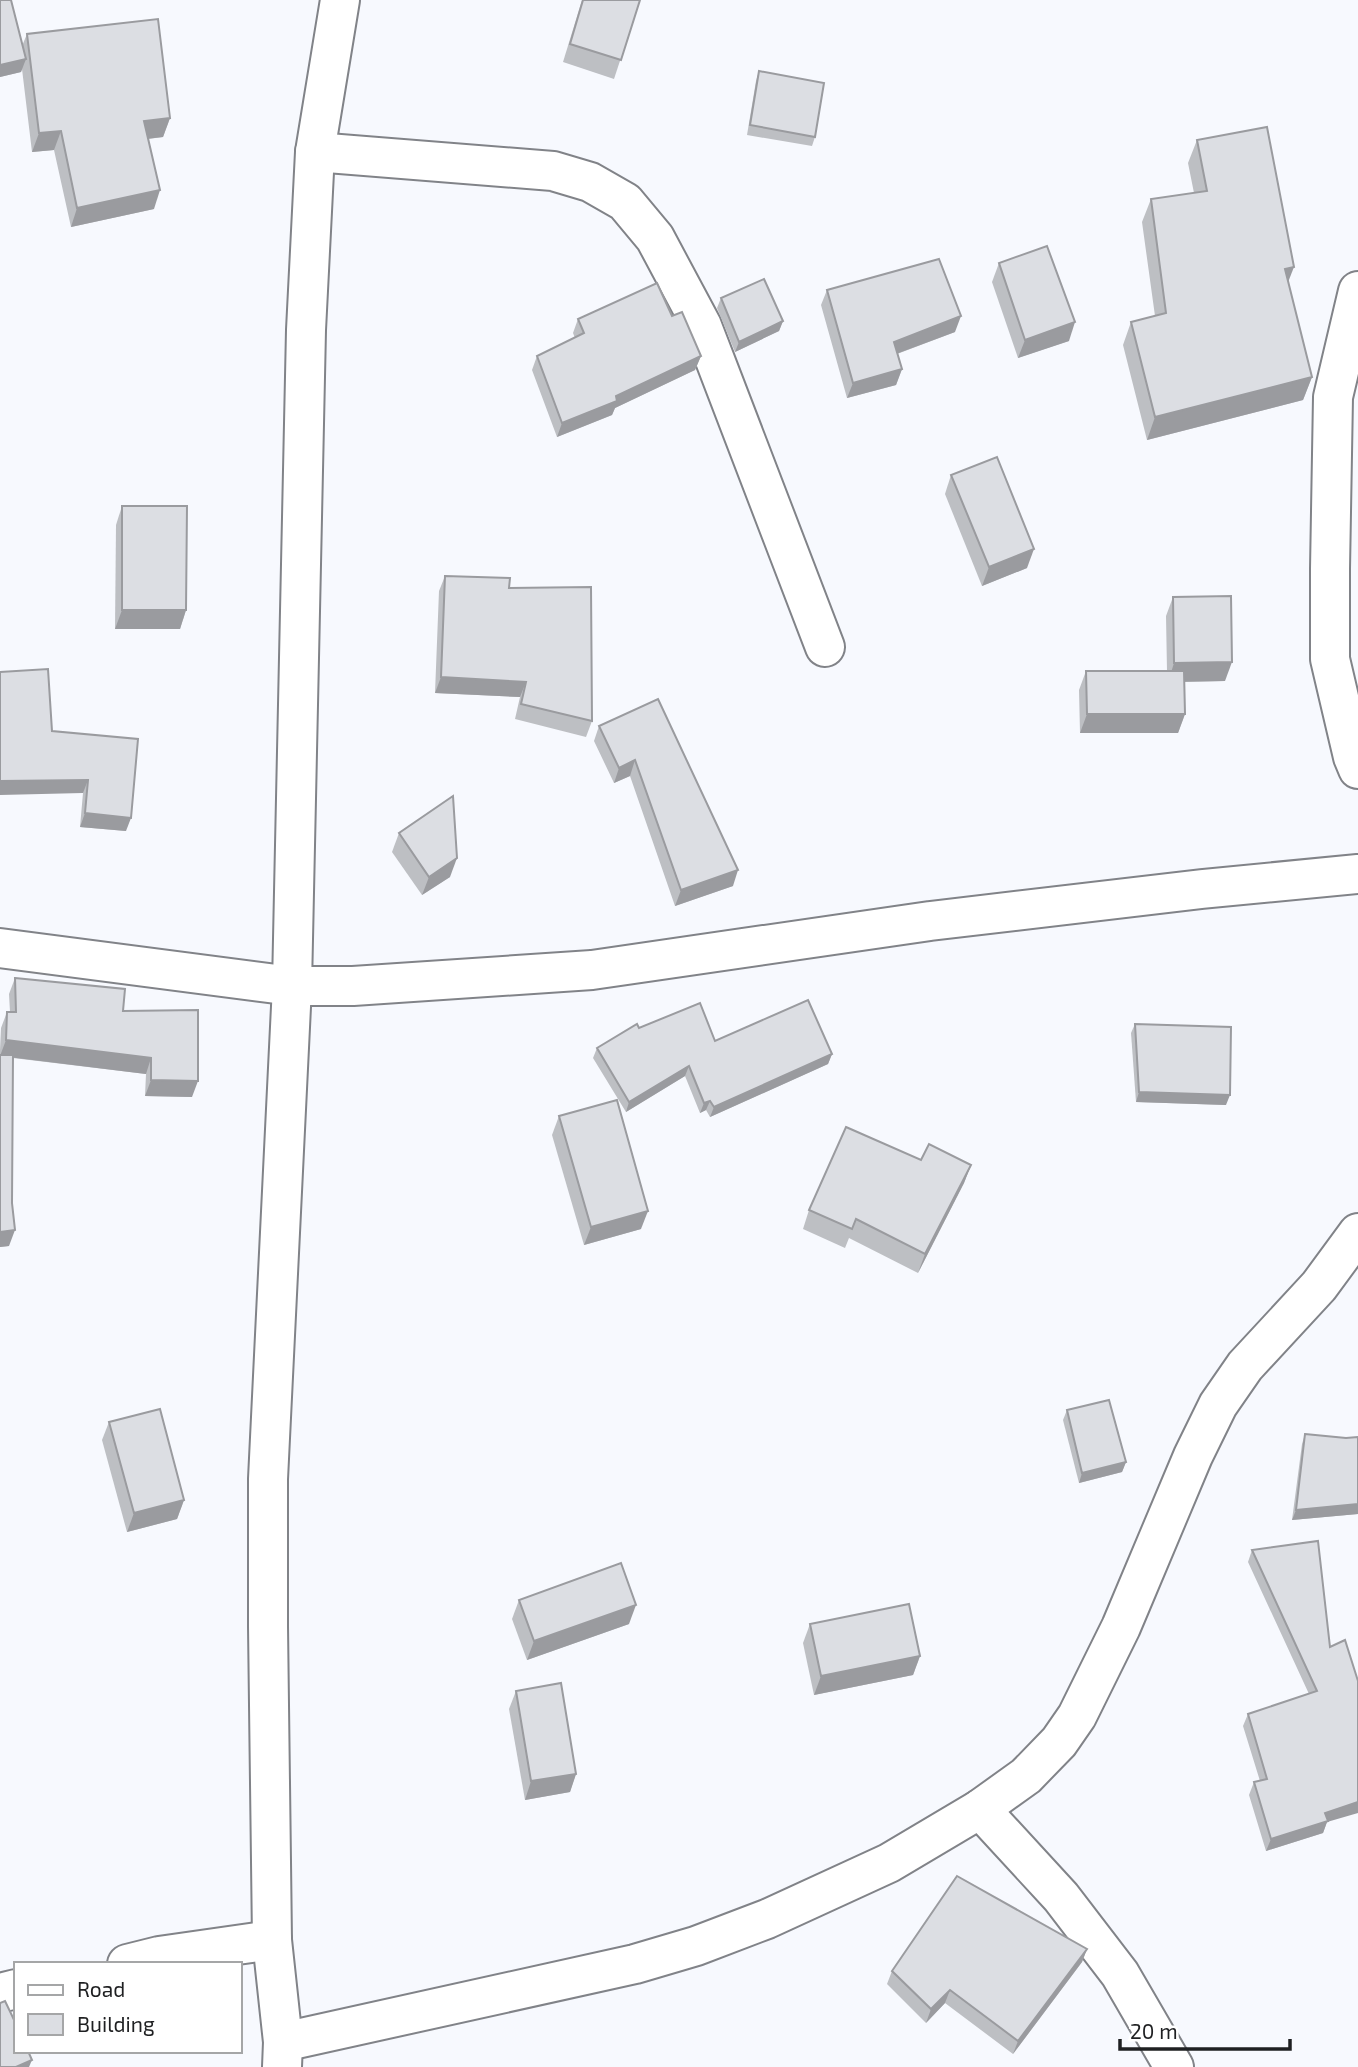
<svg xmlns="http://www.w3.org/2000/svg" width="1358" height="2067" viewBox="0 0 1358 2067" font-family="'Exo 2',sans-serif">
<rect width="100%" height="100%" fill="#f7f9fe"/>
<g fill="none" stroke-linecap="round" stroke-linejoin="round">
<g stroke="#818388" stroke-width="42">
<g id="minor">
<polyline points="315,152 553,171 590,182 625,202 655,238 702,326 825,647"/>
<polyline points="1358,291 1333,397 1330,569 1330,659 1353,757 1358,769"/>
<polyline points="0,948 292,986 353,986 592,970 930,921 1202,889 1358,874"/>
<polyline points="980,1809 1061,1897 1120,1974 1174,2067"/>
<polyline points="127,1964 159,1956 272,1940"/>
<polyline points="0,1993 16,1989"/>
<polyline points="283,2042 635,1964 696,1946 767,1919 889,1863 980,1809 1026,1776 1059,1742 1077,1716 1121,1627 1193,1456 1218,1405 1245,1366 1319,1286 1358,1233"/>
<polyline points="282,2067 283,2042 272,1940 268,1626 268,1479 292,986 306,330 315,152 340,0"/>
</g>
</g>
<use href="#minor" stroke="#fff" stroke-width="38"/>
</g>
<g fill="#bdbfc3">
<polygon points="0,0 22,46 27,34 170,118 163,137 148,139 154,209 71,227 54,150 32,152 22,69 21,72 0,77"/>
<polygon points="582,0 640,0 614,79 563,62"/>
<polygon points="759,71 815,137 812,146 747,135 756,81"/>
<polygon points="1197,140 1288,283 1312,377 1303,400 1147,440 1123,345 1131,322 1155,316 1142,222 1151,199 1194,193 1188,163"/>
<polygon points="999,263 1069,341 1018,358 992,282"/>
<polygon points="827,290 955,332 897,354 902,369 896,385 847,398 821,305"/>
<polygon points="721,298 783,321 779,331 735,352 717,308"/>
<polygon points="672,316 701,356 695,370 615,408 612,415 557,437 532,370 537,356 575,338 573,333 578,319"/>
<polygon points="951,475 1027,568 982,586 945,494"/>
<polygon points="122,506 186,610 180,629 115,629 116,525"/>
<polygon points="445,576 509,588 592,721 586,737 515,719 520,697 435,693 439,591"/>
<polygon points="1173,597 1225,681 1184,682 1185,714 1178,733 1080,733 1079,690 1086,671 1167,671 1166,616"/>
<polygon points="658,699 733,886 675,906 630,776 614,783 594,741 599,726"/>
<polygon points="52,731 126,831 80,827 83,793"/>
<polygon points="399,833 450,877 422,895 392,852"/>
<polygon points="15,978 123,1011 192,1097 145,1096 146,1074 13,1058 9,1246 0,1247 0,1050 1,1028 7,1012 10,1012 9,994"/>
<polygon points="1135,1024 1226,1105 1136,1102 1131,1033"/>
<polygon points="639,1028 715,1041 832,1054 828,1064 710,1117 706,1110 700,1113 685,1076 626,1112 593,1058 597,1048"/>
<polygon points="559,1116 641,1229 584,1245 552,1135"/>
<polygon points="921,1160 971,1165 964,1183 918,1273 849,1238 845,1248 803,1229 809,1210"/>
<polygon points="1067,1410 1126,1462 1122,1472 1079,1483 1063,1420"/>
<polygon points="109,1422 184,1500 177,1519 127,1532 102,1440"/>
<polygon points="1305,1434 1346,1438 1358,1437 1358,1514 1292,1520 1302,1444"/>
<polygon points="1318,1541 1327,1822 1323,1833 1266,1851 1249,1795 1254,1782 1260,1781 1243,1726 1248,1714 1309,1694 1248,1562 1252,1550"/>
<polygon points="519,1600 629,1624 527,1660 512,1619"/>
<polygon points="810,1624 920,1656 913,1675 814,1695 803,1643"/>
<polygon points="516,1691 576,1774 570,1792 525,1800 509,1709"/>
<polygon points="1087,1949 1082,1962 1013,2054 945,2003 926,2023 887,1984 892,1971"/>
</g>
<g fill="#9a9b9f">
<polygon points="26,59 21,72 0,77 0,65"/>
<polygon points="170,118 163,137 137,140 144,121"/>
<polygon points="61,131 54,150 32,152 39,133"/>
<polygon points="160,190 154,209 71,227 77,208"/>
<polygon points="1294,267 1285,290 1285,269"/>
<polygon points="961,316 955,332 888,357 894,342"/>
<polygon points="783,321 779,331 735,352 739,342"/>
<polygon points="1075,322 1069,341 1018,358 1025,340"/>
<polygon points="701,356 695,370 615,408 612,415 557,437 562,423 616,396"/>
<polygon points="902,369 896,385 847,398 853,383"/>
<polygon points="1312,377 1303,400 1147,440 1155,417"/>
<polygon points="1034,549 1027,568 982,586 989,567"/>
<polygon points="122,610 186,610 180,629 115,629"/>
<polygon points="1232,662 1225,681 1168,682 1174,663"/>
<polygon points="441,677 526,682 520,697 435,693"/>
<polygon points="1087,714 1185,714 1178,733 1080,733"/>
<polygon points="635,760 630,776 614,783 619,768"/>
<polygon points="88,780 83,793 0,795 0,781"/>
<polygon points="85,813 131,818 126,831 80,827"/>
<polygon points="457,858 450,877 422,895 429,877"/>
<polygon points="738,870 733,886 675,906 681,890"/>
<polygon points="6,1040 151,1058 146,1074 0,1056"/>
<polygon points="832,1054 828,1064 710,1117 714,1107"/>
<polygon points="689,1066 685,1076 626,1112 629,1102"/>
<polygon points="151,1080 198,1081 192,1097 145,1096"/>
<polygon points="1139,1092 1230,1095 1226,1105 1136,1102"/>
<polygon points="710,1101 706,1110 700,1113 704,1103"/>
<polygon points="971,1165 964,1183 918,1273 925,1254"/>
<polygon points="648,1211 641,1229 584,1245 591,1227"/>
<polygon points="15,1230 9,1246 0,1247 0,1232"/>
<polygon points="1126,1462 1122,1472 1079,1483 1082,1473"/>
<polygon points="184,1500 177,1519 127,1532 134,1513"/>
<polygon points="1358,1504 1358,1514 1292,1520 1296,1510"/>
<polygon points="636,1605 629,1624 527,1660 534,1641"/>
<polygon points="920,1656 913,1675 814,1695 821,1676"/>
<polygon points="576,1774 570,1792 525,1800 531,1781"/>
<polygon points="1358,1802 1358,1813 1327,1822 1323,1833 1266,1851 1271,1839 1325,1813"/>
<polygon points="1087,1949 1082,1962 1013,2054 1018,2041"/>
<polygon points="950,1990 945,2003 926,2023 931,2009"/>
<polygon points="32,2060 29,2067 16,2067"/>
</g>
<g fill="#dcdee3" stroke="#9a9b9f" stroke-width="2">
<polygon points="0,0 11,0 26,59 0,65"/>
<polygon points="583,0 640,0 621,60 570,44"/>
<polygon points="158,19 170,118 144,121 160,190 77,208 61,131 39,133 27,34"/>
<polygon points="759,71 824,83 815,137 750,125"/>
<polygon points="1267,127 1294,267 1285,269 1312,377 1155,417 1131,322 1166,313 1151,199 1207,191 1197,140"/>
<polygon points="1047,246 1075,322 1025,340 999,263"/>
<polygon points="939,259 961,316 894,342 902,369 853,383 827,290"/>
<polygon points="764,279 783,321 739,342 721,298"/>
<polygon points="657,283 672,316 682,312 701,356 616,396 617,401 562,423 537,356 584,333 578,319"/>
<polygon points="997,457 1034,549 989,567 951,475"/>
<polygon points="122,506 187,506 186,610 122,610"/>
<polygon points="445,576 510,578 509,588 591,587 592,721 521,704 526,682 441,677"/>
<polygon points="1231,596 1232,662 1174,663 1173,597"/>
<polygon points="48,669 52,731 138,739 131,818 85,813 88,780 0,781 0,672"/>
<polygon points="1086,671 1184,671 1185,714 1087,714"/>
<polygon points="658,699 738,870 681,890 635,760 619,768 599,726"/>
<polygon points="453,796 457,858 429,877 399,833"/>
<polygon points="15,978 125,989 123,1011 198,1010 198,1081 151,1080 151,1058 6,1040 7,1012 16,1012"/>
<polygon points="808,1000 832,1054 714,1107 710,1101 704,1103 689,1066 629,1102 597,1048 637,1024 639,1028 700,1003 715,1041"/>
<polygon points="1135,1024 1231,1027 1230,1095 1139,1092"/>
<polygon points="0,1055 13,1055 12,1203 15,1230 0,1232"/>
<polygon points="617,1100 648,1211 591,1227 559,1116"/>
<polygon points="846,1127 921,1160 929,1144 971,1165 925,1254 856,1219 852,1229 809,1210"/>
<polygon points="1109,1400 1126,1462 1082,1473 1067,1410"/>
<polygon points="160,1409 184,1500 134,1513 109,1422"/>
<polygon points="1305,1434 1346,1438 1358,1437 1358,1504 1296,1510"/>
<polygon points="1318,1541 1330,1647 1345,1640 1358,1681 1358,1802 1325,1813 1328,1821 1271,1839 1254,1782 1267,1779 1248,1714 1317,1691 1252,1550"/>
<polygon points="621,1563 636,1605 534,1641 519,1600"/>
<polygon points="909,1604 920,1656 821,1676 810,1624"/>
<polygon points="561,1683 576,1774 531,1781 516,1691"/>
<polygon points="957,1876 1087,1949 1018,2041 950,1990 931,2009 892,1971"/>
<polygon points="5,2001 16,2024 16,2051 28,2051 32,2060 16,2067 0,2067 0,2003"/>
</g>
<rect x="14" y="1962" width="228" height="91" fill="#ffffff" stroke="#a5a6a7" stroke-width="2"/>
<rect x="28" y="1985" width="35" height="10" fill="#ffffff" stroke="#a5a6a7" stroke-width="2"/>
<text x="77" y="1997" font-size="21" fill="#1f2022">Road</text>
<rect x="28" y="2014" width="35" height="21" fill="#dcdee3" stroke="#a5a6a7" stroke-width="2"/>
<text x="77" y="2032" font-size="21" fill="#1f2022">Building</text>
<path d="M1120 2039v10h170v-10" fill="none" stroke="#1f2022" stroke-width="3.5"/>
<text x="1130" y="2039" font-size="21" fill="#1f2022" stroke="#ffffff" stroke-width="5" paint-order="stroke">20 m</text>
</svg>
